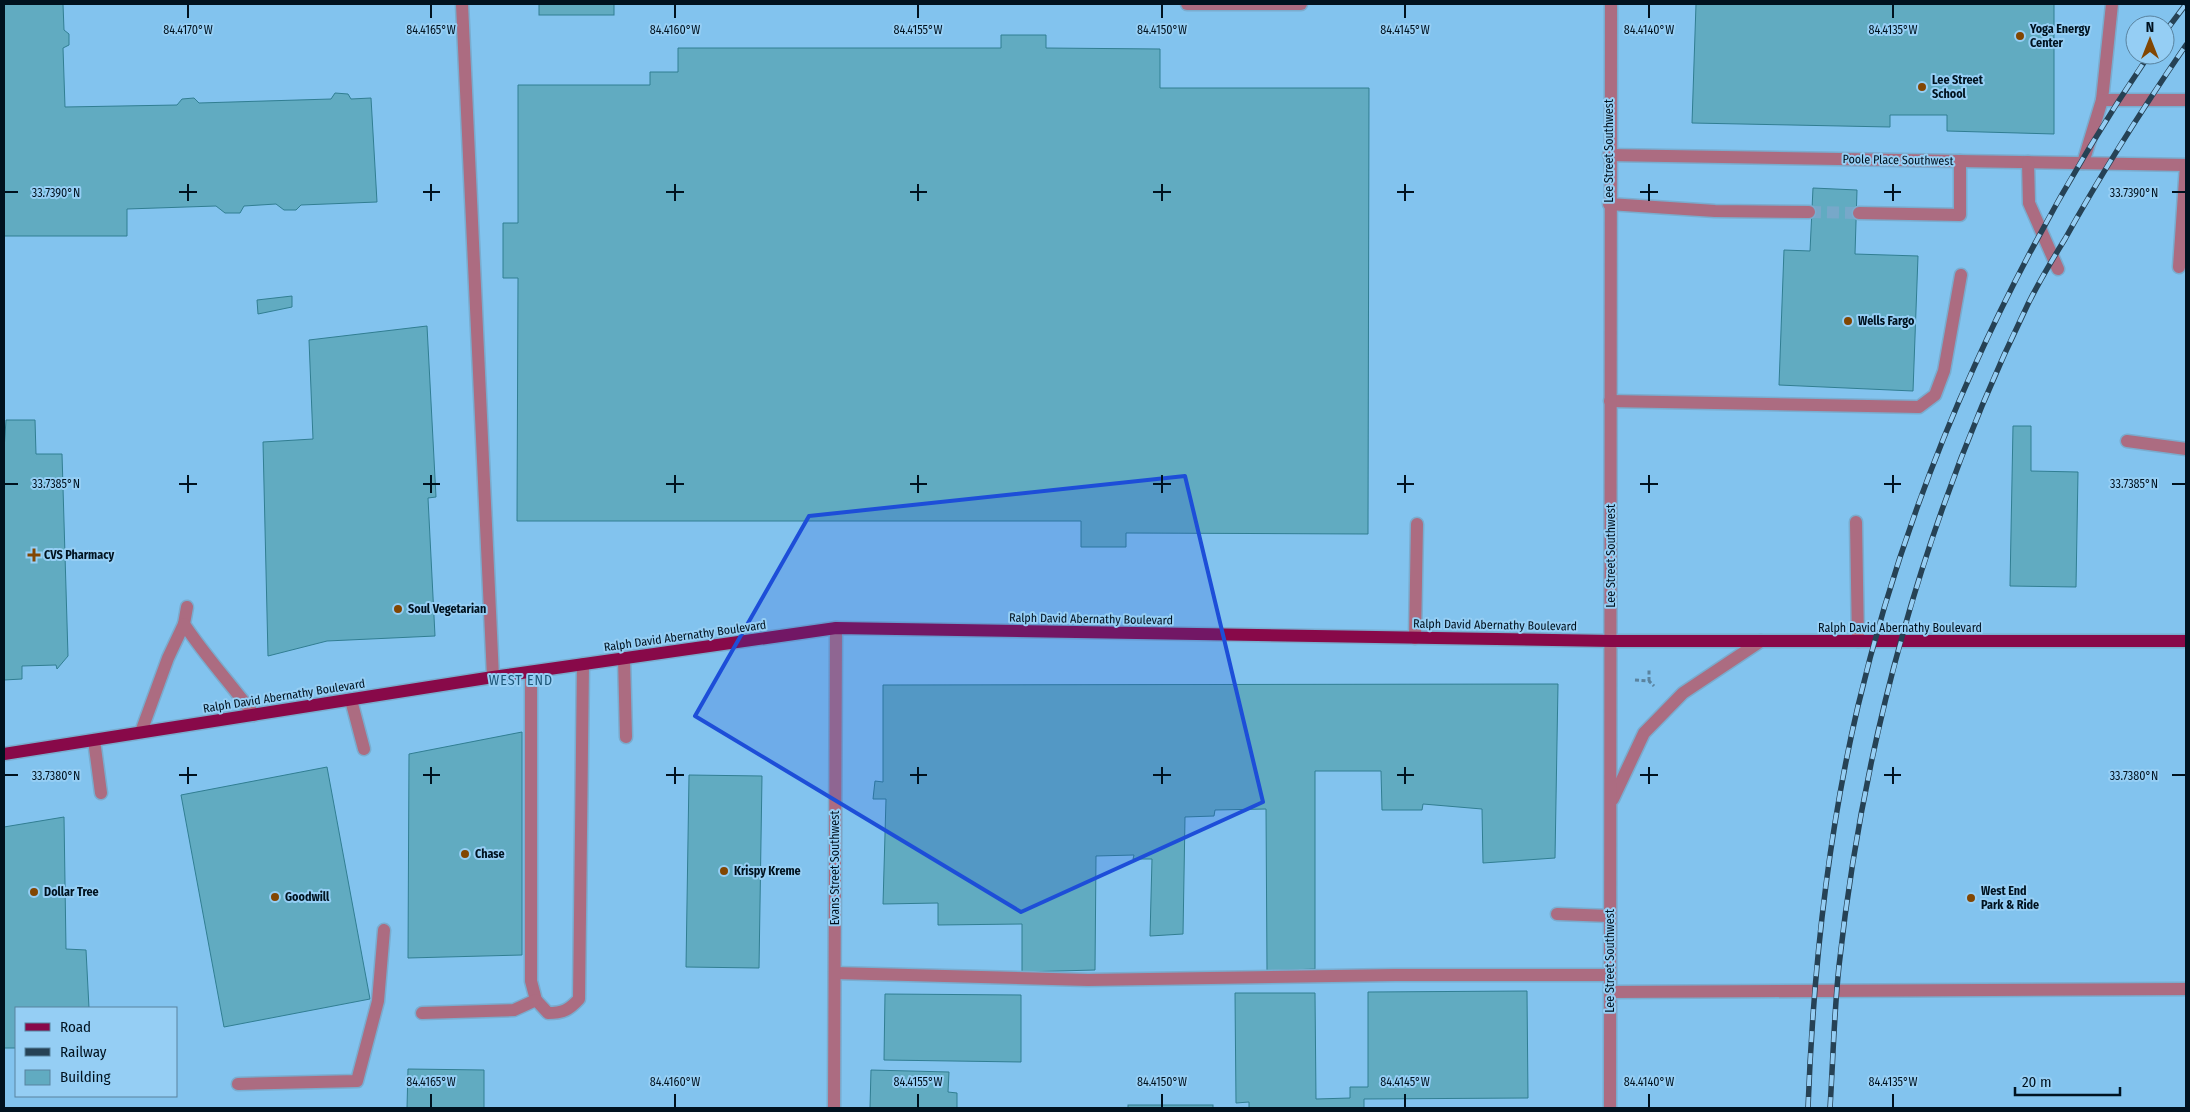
<svg xmlns="http://www.w3.org/2000/svg" width="2190" height="1112" viewBox="0 0 2190 1112" font-family="'Fira Sans Condensed',sans-serif">
<rect width="100%" height="100%" fill="#95cef4"/>
<path fill="#82c3ee" fill-rule="evenodd" d="M4,4H2186V1108H4ZM2135,25H2165V55H2135ZM16,1008H176V1096H16Z"/>
<g fill="#61abc1" stroke="#317e92">
<polygon points="4,4 63,4 64,30 69,34 69,45 63,48 65,107 177,105 182,99 194,98 199,103 331,99 335,93 348,94 351,99 371,98 377,202 301,205 296,210 284,210 276,204 244,206 240,213 225,213 216,206 127,209 127,236 4,236"/>
<rect x="539" y="4" width="75" height="11"/>
<polygon points="1696,4 2054,4 2054,134 1947,131 1947,115 1890,115 1890,127 1692,123"/>
<polygon points="1001,35 1046,35 1046,48 1160,49 1160,88 1369,88 1368,534 1126,533 1126,547 1081,547 1081,521 517,521 518,278 503,278 503,223 518,223 518,85 650,85 650,72 678,72 678,48 1001,48"/>
<polygon points="1813,188 1857,190 1855,254 1918,256 1913,391 1779,385 1784,250 1810,251"/>
<polygon points="292,296 292,307 258,314 257,300"/>
<polygon points="427,326 436,497 428,498 435,636 327,641 268,656 263,442 313,439 309,340"/>
<polygon points="6,420 35,420 36,454 62,454 68,656 57,669 56,665 22,666 22,679 4,680 4,450"/>
<polygon points="2013,426 2031,426 2031,471 2078,472 2076,587 2010,586"/>
<polygon points="1558,684 1555,858 1483,863 1482,809 1423,804 1422,810 1382,810 1381,771 1315,771 1315,969 1267,971 1266,809 1215,810 1214,816 1185,817 1183,934 1150,936 1152,859 1133,859 1134,855 1096,856 1095,970 1022,972 1022,924 938,925 938,903 883,904 886,799 873,799 875,781 883,782 883,685"/>
<polygon points="522,732 522,955 408,958 409,754"/>
<polygon points="327,767 370,999 224,1027 181,795"/>
<polygon points="689,775 762,776 759,968 686,967"/>
<polygon points="64,817 66,949 86,950 89,1008 16,1008 16,1048 4,1048 4,827"/>
<polygon points="1527,991 1528,1098 1364,1099 1364,1108 1249,1108 1249,1102 1236,1103 1235,993 1315,993 1316,1099 1350,1098 1350,1087 1368,1087 1368,992"/>
<polygon points="885,994 1021,995 1021,1062 884,1060"/>
<polygon points="408,1069 484,1070 484,1108 407,1108"/>
<polygon points="871,1070 949,1072 948,1092 957,1093 957,1108 870,1108"/>
<rect x="1128" y="1105" width="85" height="3"/>
</g>
<g fill="none" stroke-linecap="round" stroke-linejoin="round">
<polyline stroke="#77a8c9" stroke-width="12" stroke-dasharray="12 6" stroke-linecap="butt" points="1809,212 1859,213"/>
<g stroke="#7aacce" stroke-width="15">
<g id="minor">
<polyline points="462,4 493,677"/>
<polyline points="1187,4 1301,4"/>
<polyline points="2112,4 2102,100 2186,100"/>
<polyline points="1609,155 2186,165"/>
<polyline points="2028,162 2029,203 2058,269"/>
<polyline points="2083,163 2102,100"/>
<polyline points="1609,204 1715,211 1809,212"/>
<polyline points="1859,213 1960,215 1960,161"/>
<polyline points="2179,267 2186,165"/>
<polyline points="1610,401 1919,407 1935,395 1944,371 1961,275"/>
<polyline points="2127,441 2186,449"/>
<polyline points="1856,522 1858,641"/>
<polyline points="184,624 187,607"/>
<polyline points="1415,638 1417,524"/>
<polyline points="624,658 626,737"/>
<path d="M531,672V981L536,1000L548,1013C563,1013 569,1010 579,999L583,664"/>
<polyline points="351,700 364,749"/>
<path d="M141,732L168,658L184,624C205,656 231,684 254,715"/>
<polyline points="94,740 101,793"/>
<polyline points="1613,799 1644,733 1683,693 1761,641"/>
<polyline points="1557,914 1610,916"/>
<polyline points="835,973 1088,980 1395,975 1610,975"/>
<polyline points="1610,992 2186,989"/>
<polyline points="422,1013 514,1010 536,1000"/>
<polyline points="238,1084 357,1081 378,1001 384,930"/>
<polyline points="834,1108 836,628"/>
<polyline points="1610,1108 1611,4"/>
</g>
</g>
<g stroke="#7aacce" stroke-width="15">
<polyline id="major" points="4,754 493,677 836,628 1611,641 2186,641"/>
</g>
<g stroke="#5a839f" stroke-width="3" stroke-dasharray="4 2.5" stroke-linecap="butt">
<polyline points="1635,680 1649,681 1654,686"/>
<polyline points="1649,681 1649,669"/>
</g>
<use href="#minor" stroke="#ac6c81" stroke-width="12"/>
<use href="#major" stroke="#880949" stroke-width="12"/>
<g stroke="#264255" stroke-width="5.5">
<g id="rail">
<polyline points="2165,32 2186,4"/>
<path d="M1808,1108C1813,973 1827,838 1858,706C1913,474 2015,252 2149,55"/>
<path d="M1830,1108C1833,1061 1834,1013 1839,966C1864,736 1927,512 2028,304C2039,282 2052,260 2065,239C2102,172 2143,108 2186,45"/>
</g>
</g>
<use href="#rail" stroke="#95cef4" stroke-width="4" stroke-dasharray="11" stroke-linecap="butt"/>
</g>
<path fill="#1d4ed8" fill-opacity="0.2" stroke="#1d4ed8" stroke-width="4" stroke-linejoin="round" d="M1185,476L1263,802L1021,912L695,716L809,516Z"/>
<path fill="none" stroke="#00121f" stroke-width="2" d="M188,5V18M431,5V18M675,5V18M918,5V18M1162,5V18M1405,5V18M1649,5V18M1893,5V18M188,184V201M431,184V201M675,184V201M918,184V201M1162,184V201M1405,184V201M1649,184V201M1893,184V201M5,192H18M179,192H197M423,192H440M666,192H684M910,192H927M1153,192H1171M1397,192H1414M1640,192H1658M1884,192H1901M2172,192H2185M188,475V493M431,475V493M675,475V493M918,475V493M1162,475V493M1405,475V493M1649,475V493M1893,475V493M5,484H18M179,484H197M423,484H440M666,484H684M910,484H927M1153,484H1171M1397,484H1414M1640,484H1658M1884,484H1901M2172,484H2185M188,767V784M431,767V784M675,767V784M918,767V784M1162,767V784M1405,767V784M1649,767V784M1893,767V784M5,775H18M179,775H197M423,775H440M666,775H684M910,775H927M1153,775H1171M1397,775H1414M1640,775H1658M1884,775H1901M2172,775H2185M431,1094V1107M675,1094V1107M918,1094V1107M1162,1094V1107M1405,1094V1107M1649,1094V1107M1893,1094V1107"/>
<g fill="#824602" stroke="#95cef4" stroke-width="2">
<circle cx="2020" cy="36" r="5"/>
<circle cx="1922" cy="87" r="5"/>
<circle cx="1848" cy="321" r="5"/>
<path d="M31.5 547.5h5v5h5v5h-5v5h-5v-5h-5v-5h5z"/>
<circle cx="398" cy="609" r="5"/>
<circle cx="465" cy="854" r="5"/>
<circle cx="724" cy="871" r="5"/>
<circle cx="34" cy="892" r="5"/>
<circle cx="275" cy="897" r="5"/>
<circle cx="1971" cy="898" r="5"/>
</g>
<g text-anchor="middle" stroke-width="4" stroke-linejoin="round" paint-order="stroke">
<g font-size="12" font-weight="bold" fill="#00121f" stroke="#95cef4" text-anchor="start">
<text x="2030" y="33">Yoga Energy<tspan x="2030" dy="14">Center</tspan></text>
<text x="1932" y="84">Lee Street<tspan x="1932" dy="14">School</tspan></text>
<text x="1858" y="325">Wells Fargo</text>
<text x="44" y="559">CVS Pharmacy</text>
<text x="408" y="613">Soul Vegetarian</text>
<text x="475" y="858">Chase</text>
<text x="734" y="875">Krispy Kreme</text>
<text x="1981" y="895">West End<tspan x="1981" dy="14">Park &amp; Ride</tspan></text>
<text x="44" y="896">Dollar Tree</text>
<text x="285" y="901">Goodwill</text>
</g>
<g font-size="12" fill="#00121f" stroke="#95cef4">
<text transform="translate(1609 151) rotate(-90)" y="4">Lee Street Southwest</text>
<text transform="translate(1898 160) rotate(1)" y="4">Poole Place Southwest</text>
<text transform="translate(1611 556) rotate(-90)" y="4">Lee Street Southwest</text>
<text transform="translate(1091 619) rotate(1)" y="4">Ralph David Abernathy Boulevard</text>
<text transform="translate(1495 625) rotate(1)" y="4">Ralph David Abernathy Boulevard</text>
<text x="1900" y="632">Ralph David Abernathy Boulevard</text>
<text transform="translate(685 636) rotate(-8)" y="4">Ralph David Abernathy Boulevard</text>
<text transform="translate(284 696) rotate(-9)" y="4">Ralph David Abernathy Boulevard</text>
<text transform="translate(835 868) rotate(-90)" y="4">Evans Street Southwest</text>
<text transform="translate(1610 961) rotate(-90)" y="4">Lee Street Southwest</text>
</g>
<g font-size="14" letter-spacing="1" fill="#1e5779" stroke="#95cef4">
<text x="521" y="685">WEST END</text>
</g>
</g>
<g font-size="12" text-anchor="middle" fill="#00121f" stroke="#95cef4" stroke-width="4" stroke-linejoin="round" paint-order="stroke">
<text x="188" y="34">84.4170°W</text>
<text x="431" y="34">84.4165°W</text>
<text x="675" y="34">84.4160°W</text>
<text x="918" y="34">84.4155°W</text>
<text x="1162" y="34">84.4150°W</text>
<text x="1405" y="34">84.4145°W</text>
<text x="1649" y="34">84.4140°W</text>
<text x="1893" y="34">84.4135°W</text>
<text x="56" y="197">33.7390°N</text>
<text x="2134" y="197">33.7390°N</text>
<text x="56" y="488">33.7385°N</text>
<text x="2134" y="488">33.7385°N</text>
<text x="56" y="780">33.7380°N</text>
<text x="2134" y="780">33.7380°N</text>
<text x="431" y="1086">84.4165°W</text>
<text x="675" y="1086">84.4160°W</text>
<text x="918" y="1086">84.4155°W</text>
<text x="1162" y="1086">84.4150°W</text>
<text x="1405" y="1086">84.4145°W</text>
<text x="1649" y="1086">84.4140°W</text>
<text x="1893" y="1086">84.4135°W</text>
</g>
<rect width="2190" height="1112" fill="none" stroke="#00121f" stroke-width="10"/>
<rect x="15" y="1007" width="162" height="90" fill="#95cef4" stroke="#59839f"/>
<rect x="25" y="1023" width="25" height="8" fill="#880949" stroke="#59839f"/>
<text x="60" y="1032" font-size="15" fill="#00121f">Road</text>
<rect x="25" y="1048" width="25" height="8" fill="#264255" stroke="#59839f"/>
<text x="60" y="1057" font-size="15" fill="#00121f">Railway</text>
<rect x="25" y="1070" width="25" height="15" fill="#61abc1" stroke="#59839f"/>
<text x="60" y="1082" font-size="15" fill="#00121f">Building</text>
<g transform="translate(2150 40)"><circle r="24" fill="#95cef4" stroke="#59839f"/>
<path d="M0-4L9 19L0 12L-9 19Z" fill="#824602"/>
<text y="-8" font-size="14" font-weight="bold" text-anchor="middle" fill="#00121f">N</text>
</g>
<path d="M2015 1087v8h105v-8" fill="none" stroke="#00121f" stroke-width="2.5"/>
<text x="2022" y="1087" font-size="15" fill="#00121f" stroke="#95cef4" stroke-width="4" paint-order="stroke">20 m</text>
</svg>
